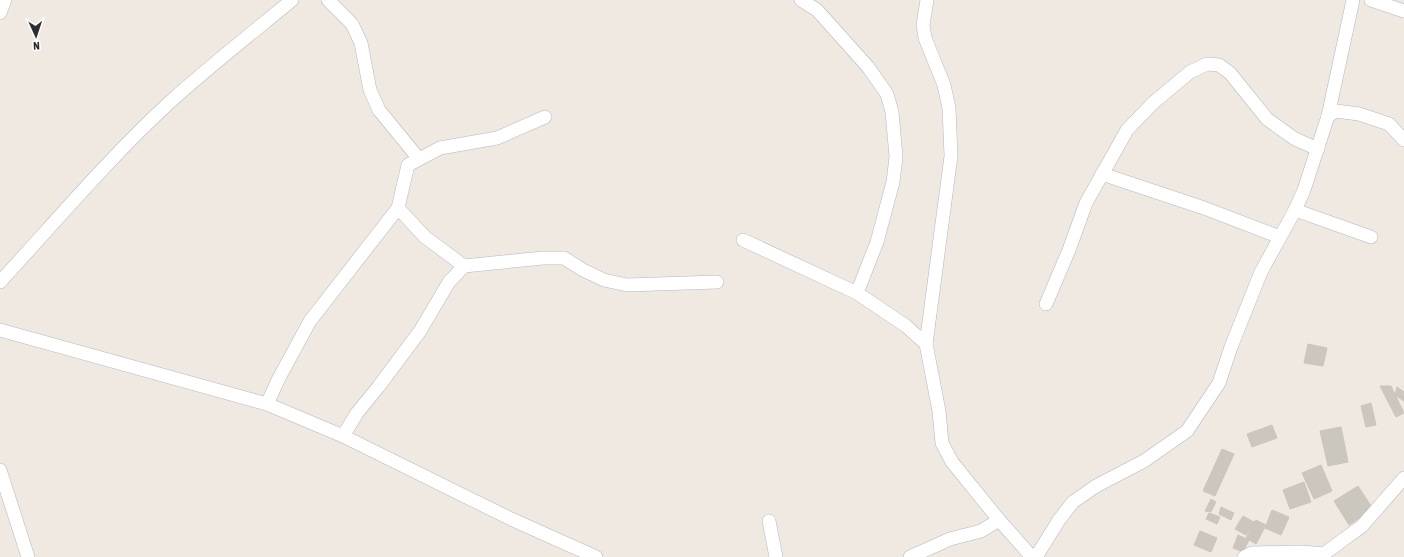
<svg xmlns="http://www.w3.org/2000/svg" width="1404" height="557" viewBox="0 0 1404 557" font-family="'Asap Condensed',sans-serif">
<rect width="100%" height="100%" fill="#efe9e1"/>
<g fill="#cbc7bf" stroke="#cbc5ba">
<polygon points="1308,344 1327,348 1323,366 1304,363"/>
<polygon points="1380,386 1391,386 1404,413 1396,417"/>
<polygon points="1397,387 1404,392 1404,401 1395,395"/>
<polygon points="1371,403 1376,425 1366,427 1361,406"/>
<polygon points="1272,425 1277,438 1252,447 1247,434"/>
<polygon points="1341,427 1348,462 1328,466 1320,431"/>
<polygon points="1222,449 1234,454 1215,496 1203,491"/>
<polygon points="1321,465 1332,491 1314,499 1302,473"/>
<polygon points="1304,482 1311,502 1290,509 1283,490"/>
<polygon points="1358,486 1373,509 1349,525 1334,501"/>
<polygon points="1211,499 1216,502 1211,512 1205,511"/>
<polygon points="1221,507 1234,513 1231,520 1219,514"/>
<polygon points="1272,510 1289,517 1281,535 1265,528"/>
<polygon points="1209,513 1220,517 1217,524 1206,519"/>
<polygon points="1243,516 1254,522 1246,535 1235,529"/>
<polygon points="1256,520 1266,525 1256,544 1246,538 1254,522"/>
<polygon points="1200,531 1217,538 1211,552 1194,545"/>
<polygon points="1238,535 1249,540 1243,552 1233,548"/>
</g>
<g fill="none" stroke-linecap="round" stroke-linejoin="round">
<g stroke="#b4b7c1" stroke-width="14">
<g id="minor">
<polyline points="328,0 352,24 361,43 370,90 379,110 419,159"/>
<polyline points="801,0 817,10 868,67 887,94 892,112 896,157 893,182 877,242 857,293"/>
<polyline points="1371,0 1404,11"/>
<polyline points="0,13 5,0"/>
<polyline points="1328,116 1336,111 1359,114 1389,124 1404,140"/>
<polyline points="1102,174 1204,208 1280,237"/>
<polyline points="398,208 425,237 464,266 543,258 564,258 583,270 604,280 627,285 717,282"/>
<polyline points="1295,210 1371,237"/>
<polyline points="743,240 857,293 906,326 926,344 939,411 942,443 952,462 999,520 1032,557"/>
<path d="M0,282C56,221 110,157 171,101C210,66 252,33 292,0"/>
<polyline points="1046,304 1069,250 1086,203 1127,130 1153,103 1190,72 1207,64 1219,65 1230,73 1267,119 1295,139 1318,149"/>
<polyline points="0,330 267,404 343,436 511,519 596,557"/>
<polyline points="926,344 951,156 949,108 944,85 925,38 923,25 927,0"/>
<polyline points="267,404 279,378 310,321 398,208 408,165 440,148 497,138 545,117"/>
<polyline points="343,436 357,413 379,386 420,331 449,282 464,266"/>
<polyline points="0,470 28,557"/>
<polyline points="769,521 776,557"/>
<polyline points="910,557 950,539 981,531 999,520"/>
<polyline points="1036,557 1059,520 1073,502 1096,486 1144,461 1187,431 1219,383 1231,347 1261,272 1295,210 1304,190 1328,116 1353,0"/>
<polyline points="1244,557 1252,553 1302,552 1324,554"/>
<polyline points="1324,557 1324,554 1336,545 1362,526 1404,478"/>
</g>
</g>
<use href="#minor" stroke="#fff" stroke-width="13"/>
</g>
<g transform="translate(36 36) rotate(177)" stroke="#ffffff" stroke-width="3" paint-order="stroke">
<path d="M0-3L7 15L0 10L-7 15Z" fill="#2e2e2e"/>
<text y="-6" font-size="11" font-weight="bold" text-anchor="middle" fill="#2e2e2e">N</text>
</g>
</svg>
